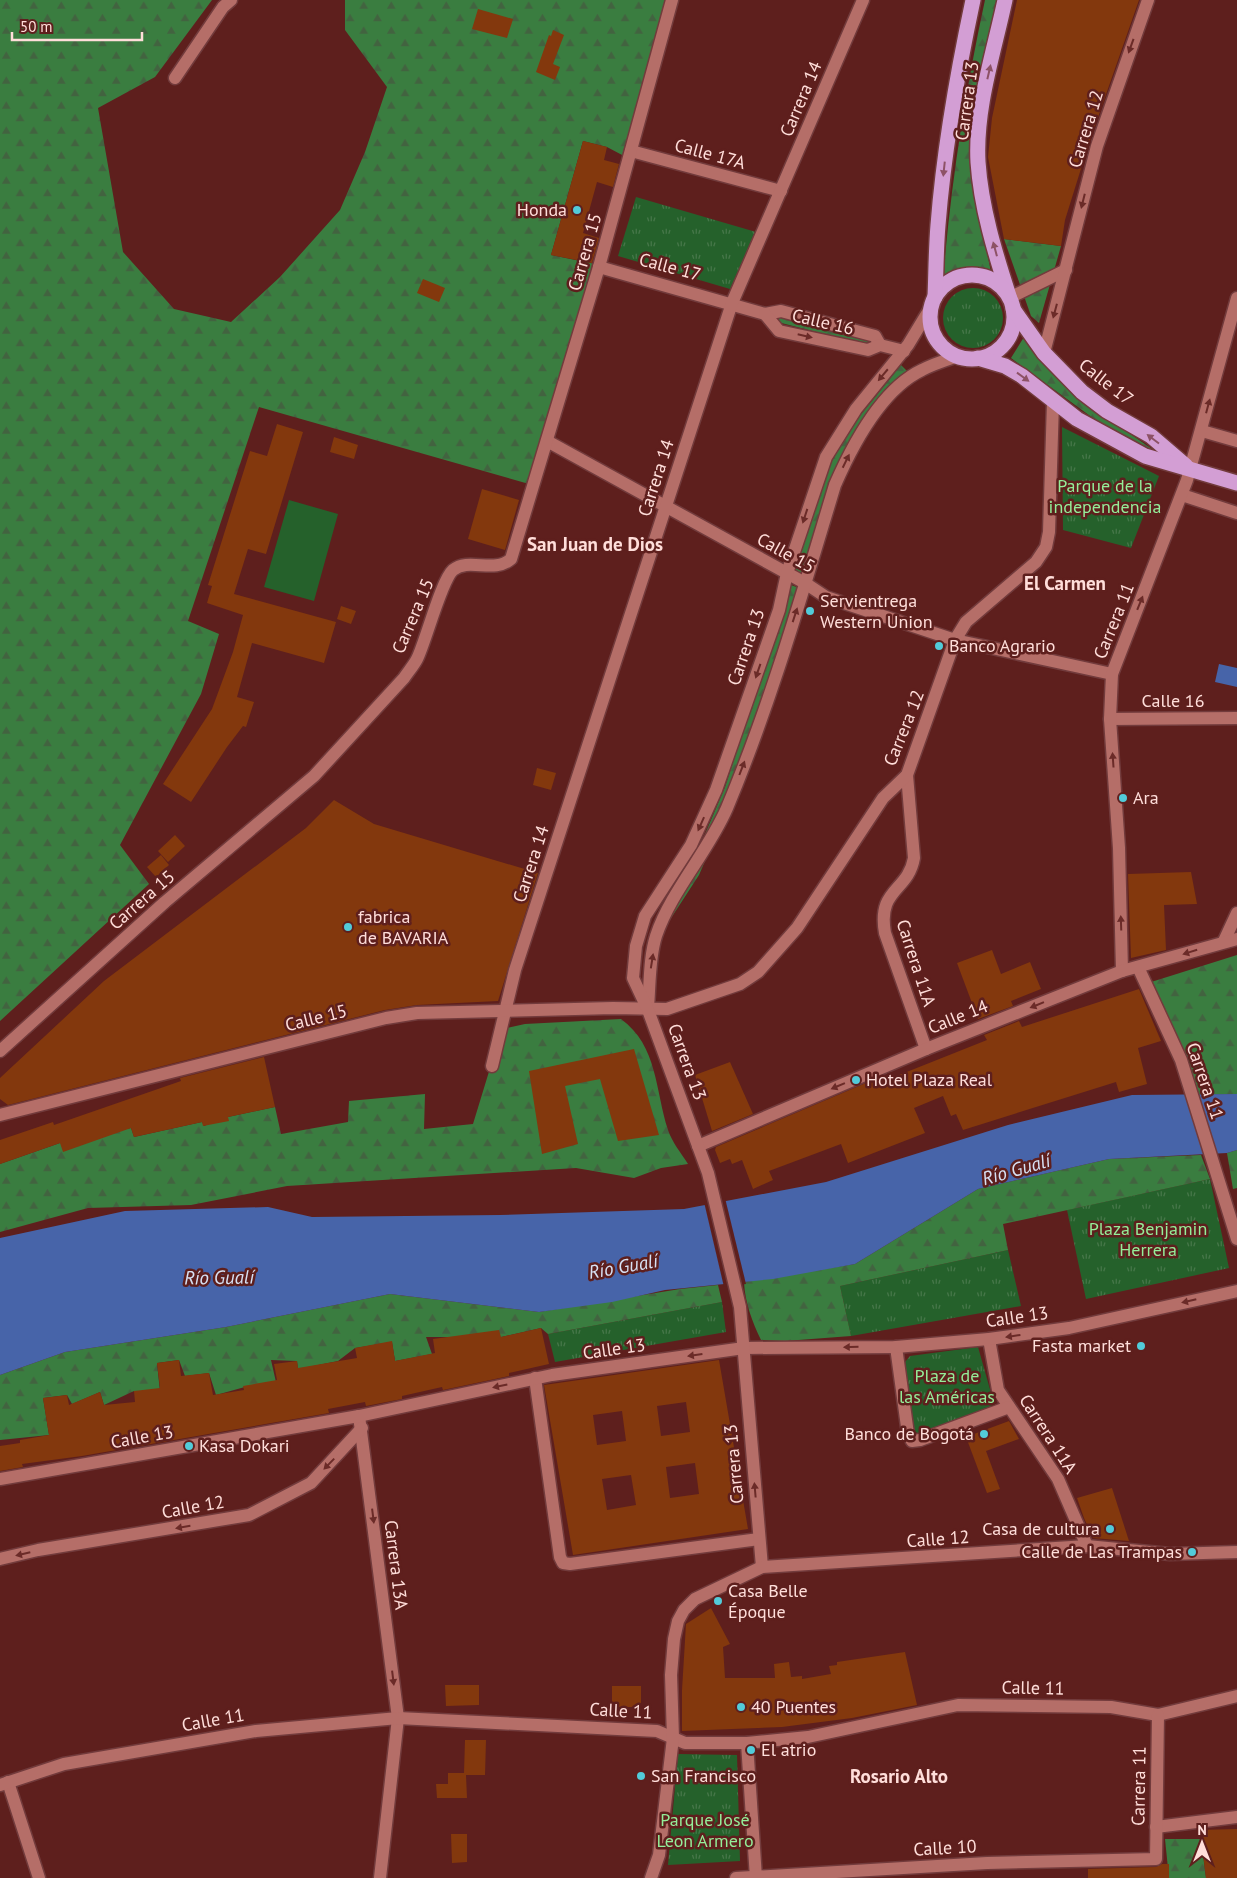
<svg xmlns="http://www.w3.org/2000/svg" width="1237" height="1878" viewBox="0 0 1237 1878" font-family="'PT Sans',sans-serif">
<defs>
<pattern id="grass-tufts" width="24" height="20" patternUnits="userSpaceOnUse" patternTransform="scale(1.25)"><rect width="24" height="20" fill="#25612b"/><path d="M3 7l-1-3M5 7V3M7 7l1-3M15 17l-1-3M17 17v-4M19 17l1-3" fill="none" stroke="#467749"/></pattern>
<pattern id="forest-firs" width="22" height="20" patternUnits="userSpaceOnUse" patternTransform="scale(1.25)"><rect width="22" height="20" fill="#3a7d40"/><path d="M5 1l3.5 6h-7zM16 11l3.5 6h-7z" fill="#426340"/></pattern>
</defs>
<rect width="100%" height="100%" fill="#5e1f1d"/>
<g fill="url(#grass-tufts)">
<polygon points="636,197 756,232 730,289 618,256"/>
<circle cx="973" cy="318" r="30"/>
<polygon points="1062,427 1159,476 1131,548 1063,530"/>
<polygon points="1210,1179 1229,1268 1086,1299 1067,1210"/>
<polygon points="1008,1250 1021,1306 851,1336 840,1286"/>
<polygon points="722,1302 726,1332 555,1362 548,1334"/>
<polygon points="978,1347 993,1400 991,1408 923,1434 914,1432 905,1362 910,1356"/>
<polygon points="678,1754 737,1755 740,1861 668,1865"/>
</g>
<g fill="url(#forest-firs)">
<polygon points="0,0 212,0 155,77 98,108 123,252 174,309 231,322 280,277 340,210 365,152 387,87 345,30 345,0 666,0 624,156 607,147 583,141 551,255 595,264 529,484 259,407 188,621 219,634 201,694 120,845 149,884 0,1021"/>
<path d="M985,0H998L973,184L991,272L960,271L943,279C951,184 965,92 985,0Z"/>
<polygon points="1004,239 1061,246 1039,323 1031,316"/>
<polygon points="746,305 897,347 894,352 743,313"/>
<polygon points="1024,337 1094,409 1155,451 1112,432 1011,358"/>
<polygon points="901,365 908,372 857,433 802,577 795,573 820,483 850,428"/>
<polygon points="791,585 799,588 727,810 699,875 662,932 646,983 645,952 654,928 691,867 725,787"/>
<polygon points="1237,955 1237,1094 1196,1095 1148,983"/>
<path d="M621,1019C658,1046 655,1090 668,1130C672,1142 681,1153 688,1164L661,1168L634,1178L576,1168L287,1186L191,1205L88,1208L0,1232V1164L60,1143L131,1128L134,1137L202,1122L204,1126L228,1117L275,1107L281,1134L348,1122L349,1101L425,1094L424,1129L473,1124L502,1029L525,1024Z"/>
<polygon points="1237,1150 1237,1188 1233,1189 1227,1153"/>
<path d="M1201,1155L1210,1179L1003,1224L1008,1250L840,1286L851,1336L785,1341L761,1340C752,1321 745,1303 744,1282L855,1264L978,1189L1109,1159Z"/>
<polygon points="718,1285 722,1302 548,1334 541,1328 501,1337 426,1337 432,1354 395,1361 392,1342 355,1348 338,1361 298,1369 297,1361 271,1360 280,1400 252,1385 216,1395 209,1373 185,1376 179,1360 157,1363 163,1421 134,1391 104,1405 100,1392 72,1404 67,1395 43,1398 49,1435 0,1440 0,1375 65,1352 226,1327 390,1294 539,1312 680,1289"/>
<polygon points="1165,1839 1201,1839 1206,1878 1169,1878"/>
</g>
<polygon fill="#25612b" points="289,500 338,514 314,601 264,587"/>
<g fill="#4764a9">
<polygon points="1219,664 1237,668 1237,687 1215,682"/>
<polygon points="1237,1094 1237,1150 1227,1153 1109,1159 978,1189 855,1264 773,1279 665,1290 612,1302 539,1312 390,1294 226,1327 65,1352 0,1375 0,1238 125,1211 268,1207 312,1217 500,1215 684,1209 826,1182 1008,1125 1132,1095"/>
</g>
<polygon fill="#5e1f1d" points="725,1198 746,1284 724,1287 704,1202"/>
<g fill="#83380d" fill-rule="evenodd">
<polygon points="1017,0 1139,0 1089,143 1065,220 1061,246 1004,239 988,157 992,118"/>
<polygon points="478,9 513,19 507,38 472,29"/>
<polygon points="553,30 564,35 553,64 560,67 555,80 536,72 549,35 551,36"/>
<polygon points="583,141 607,147 604,160 619,164 613,187 597,182 583,233 599,238 592,263 551,255"/>
<polygon points="423,279 445,288 439,302 417,293"/>
<polygon points="277,424 303,432 266,554 248,549 234,594 336,622 324,663 252,643 237,697 254,702 246,727 243,726 227,747 191,802 163,784 212,709 233,652 243,615 207,603 212,586 208,585 250,451 267,456"/>
<polygon points="334,437 358,445 354,459 330,452"/>
<polygon points="482,489 519,500 505,550 468,539"/>
<polygon points="341,606 356,611 351,624 337,619"/>
<polygon points="537,768 556,773 551,790 533,785"/>
<polygon points="334,800 374,824 538,873 498,1001 417,1005 385,1010 8,1105 0,1099 0,1078 104,981 306,828"/>
<polygon points="175,835 185,846 168,862 158,851"/>
<polygon points="161,855 169,865 156,877 147,867"/>
<polygon points="1191,872 1197,904 1164,905 1166,950 1131,958 1128,874"/>
<polygon points="992,950 1001,974 1030,962 1041,989 1011,1001 1013,1006 978,1019 957,963"/>
<polygon points="1139,989 1161,1041 1138,1048 1147,1084 1119,1092 1116,1082 963,1130 956,1114 951,1116 943,1096 914,1108 925,1133 848,1163 841,1144 769,1171 773,1180 753,1189 742,1160 732,1164 730,1159 720,1163 715,1150 716,1147 873,1080 874,1085 987,1040 984,1035 1019,1021 1022,1027"/>
<polygon points="634,1049 659,1135 618,1141 600,1079 565,1086 578,1144 542,1154 529,1071"/>
<polygon points="264,1057 275,1107 228,1117 229,1121 203,1126 202,1122 134,1137 131,1128 63,1152 60,1143 0,1164 0,1140 53,1122 54,1125 181,1081 180,1078"/>
<polygon points="730,1062 753,1114 712,1131 695,1075"/>
<polygon points="541,1328 549,1364 509,1373 509,1376 443,1390 442,1387 402,1396 402,1399 366,1406 365,1402 328,1409 329,1413 82,1456 22,1464 23,1467 0,1471 0,1446 20,1443 20,1440 49,1435 43,1398 67,1395 69,1405 100,1392 104,1405 135,1402 134,1391 160,1388 157,1363 179,1360 181,1376 209,1373 213,1395 244,1390 243,1386 277,1380 274,1364 297,1361 298,1368 357,1358 355,1348 392,1341 395,1361 435,1353 433,1339 499,1330 501,1337"/>
<path d="M719,1360L748,1529L573,1555L544,1385ZM686,1402L690,1432L661,1436L657,1406ZM622,1411L626,1441L597,1445L593,1415ZM695,1463L699,1494L670,1498L666,1467ZM631,1475L636,1505L607,1510L602,1479Z"/>
<polygon points="1009,1421 1019,1439 986,1451 1000,1489 987,1493 966,1437"/>
<polygon points="1112,1488 1129,1541 1093,1538 1084,1518 1077,1498"/>
<polygon points="711,1608 730,1644 723,1647 725,1678 775,1678 774,1664 789,1662 791,1677 802,1676 802,1679 831,1674 829,1666 837,1665 837,1662 905,1652 917,1705 852,1718 782,1727 682,1731 682,1690 686,1624"/>
<polygon points="445,1685 479,1685 479,1705 446,1706"/>
<rect x="612" y="1686" width="29" height="21"/>
<polygon points="465,1740 486,1740 485,1775 466,1775 467,1798 437,1798 436,1784 448,1784 448,1773 464,1773"/>
<polygon points="1237,1829 1237,1878 1206,1878 1200,1830"/>
<polygon points="451,1834 467,1834 467,1862 452,1863"/>
<polygon points="1162,1864 1169,1864 1169,1878 1088,1878 1088,1869 1156,1867"/>
</g>
<g fill="none" stroke-linecap="round" stroke-linejoin="round">
<g stroke="#723b3c" stroke-width="15">
<g id="minor">
<polyline points="175,78 223,7 231,0"/>
<polyline points="631,151 781,191"/>
<polyline points="599,267 765,314 781,311 875,336 880,345"/>
<polyline points="1009,298 1066,270"/>
<polyline points="765,314 779,331 868,350 880,345 904,351"/>
<polyline points="1044,353 1097,146 1148,0"/>
<polyline points="1202,431 1237,441"/>
<polyline points="547,441 805,583 826,597 955,640 1112,674"/>
<polyline points="1182,495 1237,513"/>
<polyline points="1110,719 1237,718"/>
<path d="M907,775L914,858C908,892 877,888 885,933L926,1049"/>
<polyline points="1224,941 1237,913"/>
<polyline points="1138,967 1181,1060 1237,1239"/>
<polyline points="1122,971 1119,848 1110,719 1112,674 1187,480 1237,298"/>
<path d="M648,1007C650,984 649,958 656,936C671,891 708,852 727,808C771,703 802,594 835,485C852,446 882,389 922,370C933,364 946,360 958,356"/>
<path d="M0,1051L165,902L314,776L404,678C408,672 414,665 417,659C426,641 441,581 453,570C469,557 494,574 511,559L599,267L672,0"/>
<polyline points="492,1066 515,970 732,303 863,0"/>
<polyline points="0,1115 386,1018 417,1013 613,1008 667,1009 740,984 758,972 797,928 883,798 907,775 955,640 966,622 1036,562 1046,547 1049,532 1053,402"/>
<polyline points="698,1146 926,1049 1122,971 1237,939"/>
<polyline points="989,1339 998,1390 1058,1479 1087,1546"/>
<polyline points="896,1347 908,1434 912,1441 920,1440 1009,1407"/>
<polyline points="535,1378 560,1557 563,1563 570,1564 759,1539"/>
<polyline points="359,1416 398,1718 380,1878"/>
<polyline points="0,1479 359,1416 552,1375 744,1348 896,1347 989,1339 1069,1328 1237,1291"/>
<polyline points="0,1559 38,1550 249,1515 311,1483 362,1428"/>
<polyline points="762,1567 740,1307 708,1173 648,1010 633,978 636,946 645,916 691,845 716,790 779,610 787,573 826,457 856,409 908,345 931,307"/>
<polyline points="747,1743 756,1878"/>
<polyline points="8,1782 39,1878"/>
<polyline points="0,1785 64,1764 256,1731 398,1718 657,1731 685,1743 747,1743 808,1737 958,1705 1111,1707 1158,1715 1237,1696"/>
<polyline points="1156,1827 1237,1817"/>
<polyline points="651,1878 659,1855 673,1738 671,1675 674,1639 678,1621 684,1610 695,1599 762,1567 1087,1546 1170,1554 1237,1552"/>
<polyline points="736,1878 987,1863 1156,1859 1158,1715"/>
</g>
</g>
<g stroke="#723b3c" stroke-width="18">
<g id="highway">
<path d="M1005,0C994,52 975,108 978,162C981,207 995,253 1009,296"/>
<circle cx="972" cy="317" r="42"/>
<path d="M935,297C936,273 936,249 938,225C944,149 957,75 973,0"/>
<polyline points="1013,309 1044,353 1082,392 1107,411 1151,436 1186,466"/>
<polyline points="978,358 1005,366 1022,376 1077,419 1145,456 1237,483"/>
</g>
</g>
<use href="#minor" stroke="#b56e68" stroke-width="12"/>
<use href="#highway" stroke="#d39ed4" stroke-width="15"/>
</g>
<defs><path id="oneway-solid" d="M-6-.8H1V-3.2L6.5 0L1 3.2V.8H-6Z" transform="scale(1.25)"/></defs>
<g fill="#6b2b28">
<use href="#oneway-solid" transform="translate(1131 46) rotate(110)"/>
<use href="#oneway-solid" transform="translate(1083 201) rotate(104)"/>
<use href="#oneway-solid" transform="translate(1055 311) rotate(105)"/>
<use href="#oneway-solid" transform="translate(805 336) rotate(13)"/>
<use href="#oneway-solid" transform="translate(883 375) rotate(130)"/>
<use href="#oneway-solid" transform="translate(1208 406) rotate(-75)"/>
<use href="#oneway-solid" transform="translate(846 461) rotate(-64)"/>
<use href="#oneway-solid" transform="translate(805 516) rotate(108)"/>
<use href="#oneway-solid" transform="translate(1140 603) rotate(-68)"/>
<use href="#oneway-solid" transform="translate(795 615) rotate(-72)"/>
<use href="#oneway-solid" transform="translate(758 671) rotate(109)"/>
<use href="#oneway-solid" transform="translate(1113 760) rotate(-94)"/>
<use href="#oneway-solid" transform="translate(742 768) rotate(-69)"/>
<use href="#oneway-solid" transform="translate(701 824) rotate(114)"/>
<use href="#oneway-solid" transform="translate(1121 923) rotate(-92)"/>
<use href="#oneway-solid" transform="translate(1190 952) rotate(163)"/>
<use href="#oneway-solid" transform="translate(652 961) rotate(-81)"/>
<use href="#oneway-solid" transform="translate(1037 1005) rotate(158)"/>
<use href="#oneway-solid" transform="translate(838 1086) rotate(157)"/>
<use href="#oneway-solid" transform="translate(1189 1301) rotate(167)"/>
<use href="#oneway-solid" transform="translate(1013 1336) rotate(172)"/>
<use href="#oneway-solid" transform="translate(851 1347) rotate(179)"/>
<use href="#oneway-solid" transform="translate(695 1355) rotate(172)"/>
<use href="#oneway-solid" transform="translate(500 1386) rotate(168)"/>
<use href="#oneway-solid" transform="translate(329 1464) rotate(134)"/>
<use href="#oneway-solid" transform="translate(755 1490) rotate(-95)"/>
<use href="#oneway-solid" transform="translate(373 1516) rotate(83)"/>
<use href="#oneway-solid" transform="translate(183 1527) rotate(170)"/>
<use href="#oneway-solid" transform="translate(23 1554) rotate(167)"/>
<use href="#oneway-solid" transform="translate(393 1678) rotate(83)"/>
</g>
<g fill="#8d5266">
<use href="#oneway-solid" transform="translate(989 72) rotate(-77)"/>
<use href="#oneway-solid" transform="translate(944 169) rotate(96)"/>
<use href="#oneway-solid" transform="translate(995 249) rotate(-105)"/>
<use href="#oneway-solid" transform="translate(1023 377) rotate(36)"/>
<use href="#oneway-solid" transform="translate(1153 439) rotate(-143)"/>
</g>
<g fill="#52cbd9" stroke="#5e1f1d" stroke-width="2">
<circle cx="577" cy="210" r="5"/>
<circle cx="810" cy="611" r="5"/>
<circle cx="939" cy="646" r="5"/>
<circle cx="1123" cy="798" r="5"/>
<circle cx="348" cy="927" r="5"/>
<circle cx="856" cy="1080" r="5"/>
<circle cx="1141" cy="1346" r="5"/>
<circle cx="984" cy="1434" r="5"/>
<circle cx="189" cy="1446" r="5"/>
<circle cx="1110" cy="1529" r="5"/>
<circle cx="1192" cy="1552" r="5"/>
<circle cx="718" cy="1601" r="5"/>
<circle cx="741" cy="1707" r="5"/>
<circle cx="751" cy="1750" r="5"/>
<circle cx="641" cy="1776" r="5"/>
</g>
<g text-anchor="middle" stroke-width="5" stroke-linejoin="round" paint-order="stroke">
<g font-size="18" fill="#ffdeda" stroke="#5e1f1d">
<text transform="translate(801 99) rotate(-67)" y="6">Carrera 14</text>
<text transform="translate(967 101) rotate(-82)" y="6">Carrera 13</text>
<text transform="translate(1086 129) rotate(-73)" y="6">Carrera 12</text>
<text transform="translate(710 154) rotate(15)" y="6">Calle 17A</text>
<text transform="translate(585 252) rotate(-74)" y="6">Carrera 15</text>
<text transform="translate(670 267) rotate(15)" y="6">Calle 17</text>
<text transform="translate(823 322) rotate(13)" y="6">Calle 16</text>
<text transform="translate(1106 382) rotate(38)" y="6">Calle 17</text>
<text transform="translate(656 478) rotate(-72)" y="6">Carrera 14</text>
<text transform="translate(786 553) rotate(29)" y="6">Calle 15</text>
<text transform="translate(413 616) rotate(-67)" y="6">Carrera 15</text>
<text transform="translate(1114 621) rotate(-68)" y="6">Carrera 11</text>
<text transform="translate(746 647) rotate(-71)" y="6">Carrera 13</text>
<text x="1173" y="707">Calle 16</text>
<text transform="translate(904 728) rotate(-68)" y="6">Carrera 12</text>
<text transform="translate(531 864) rotate(-72)" y="6">Carrera 14</text>
<text transform="translate(142 900) rotate(-41)" y="6">Carrera 15</text>
<text transform="translate(916 963) rotate(72)" y="6">Carrera 11A</text>
<text transform="translate(958 1017) rotate(-22)" y="6">Calle 14</text>
<text transform="translate(316 1018) rotate(-14)" y="6">Calle 15</text>
<text transform="translate(687 1062) rotate(70)" y="6">Carrera 13</text>
<text transform="translate(1205 1081) rotate(71)" y="6">Carrera 11</text>
<text transform="translate(1017 1317) rotate(-8)" y="6">Calle 13</text>
<text transform="translate(614 1349) rotate(-8)" y="6">Calle 13</text>
<text transform="translate(1048 1434) rotate(57)" y="6">Carrera 11A</text>
<text transform="translate(142 1437) rotate(-10)" y="6">Calle 13</text>
<text transform="translate(734 1464) rotate(-95)" y="6">Carrera 13</text>
<text transform="translate(193 1507) rotate(-10)" y="6">Calle 12</text>
<text transform="translate(938 1539) rotate(-4)" y="6">Calle 12</text>
<text transform="translate(396 1565) rotate(83)" y="6">Carrera 13A</text>
<text transform="translate(1033 1688) rotate(1)" y="6">Calle 11</text>
<text transform="translate(621 1711) rotate(3)" y="6">Calle 11</text>
<text transform="translate(213 1720) rotate(-10)" y="6">Calle 11</text>
<text transform="translate(1139 1786) rotate(-89)" y="6">Carrera 11</text>
<text transform="translate(945 1848) rotate(-3)" y="6">Calle 10</text>
</g>
<g font-size="18" fill="#ffdeda" stroke="#5e1f1d" text-anchor="start">
<text x="567" y="216" text-anchor="end">Honda</text>
<text x="820" y="607">Servientrega<tspan x="820" dy="21">Western Union</tspan></text>
<text x="949" y="652">Banco Agrario</text>
<text x="1133" y="804">Ara</text>
<text x="358" y="923">fabrica<tspan x="358" dy="21">de BAVARIA</tspan></text>
<text x="866" y="1086">Hotel Plaza Real</text>
<text x="1131" y="1352" text-anchor="end">Fasta market</text>
<text x="974" y="1440" text-anchor="end">Banco de Bogotá</text>
<text x="199" y="1452">Kasa Dokari</text>
<text x="1100" y="1535" text-anchor="end">Casa de cultura</text>
<text x="1182" y="1558" text-anchor="end">Calle de Las Trampas</text>
<text x="728" y="1597">Casa Belle<tspan x="728" dy="21">Époque</tspan></text>
<text x="751" y="1713">40 Puentes</text>
<text x="761" y="1756">El atrio</text>
<text x="651" y="1782">San Francisco</text>
</g>
<g font-size="18" fill="#94ee99" stroke="#5e1f1d">
<text x="1105" y="492">Parque de la<tspan x="1105" dy="21">independencia</tspan></text>
<text x="1148" y="1235">Plaza Benjamin<tspan x="1148" dy="21">Herrera</tspan></text>
<text x="947" y="1382">Plaza de<tspan x="947" dy="21">las Américas</tspan></text>
<text x="705" y="1826">Parque José<tspan x="705" dy="21">Leon Armero</tspan></text>
</g>
<g font-size="19" font-weight="bold" fill="#ffdeda" stroke="#5e1f1d">
<text x="595" y="551">San Juan de Dios</text>
<text x="1065" y="590">El Carmen</text>
<text x="899" y="1783">Rosario Alto</text>
</g>
<g font-size="19" font-style="italic" fill="#d7e1f4" stroke="#5e1f1d">
<text transform="translate(1016 1169) rotate(-16)" y="7">Río Gualí</text>
<text transform="translate(623 1266) rotate(-10)" y="7">Río Gualí</text>
<text transform="translate(219 1277) rotate(-1)" y="7">Río Gualí</text>
</g>
</g>
<g transform="translate(1202 1843)" stroke="#5e1f1d" stroke-width="4" paint-order="stroke">
<path d="M0-4L9 19L0 12L-9 19Z" fill="#ffdeda"/>
<text y="-8" font-size="14" font-weight="bold" text-anchor="middle" fill="#ffdeda">N</text>
</g>
<path d="M12 32v8h130v-8" fill="none" stroke="#ffdeda" stroke-width="2.5"/>
<text x="20" y="32" font-size="15" fill="#ffdeda" stroke="#5e1f1d" stroke-width="4" paint-order="stroke">50 m</text>
</svg>
